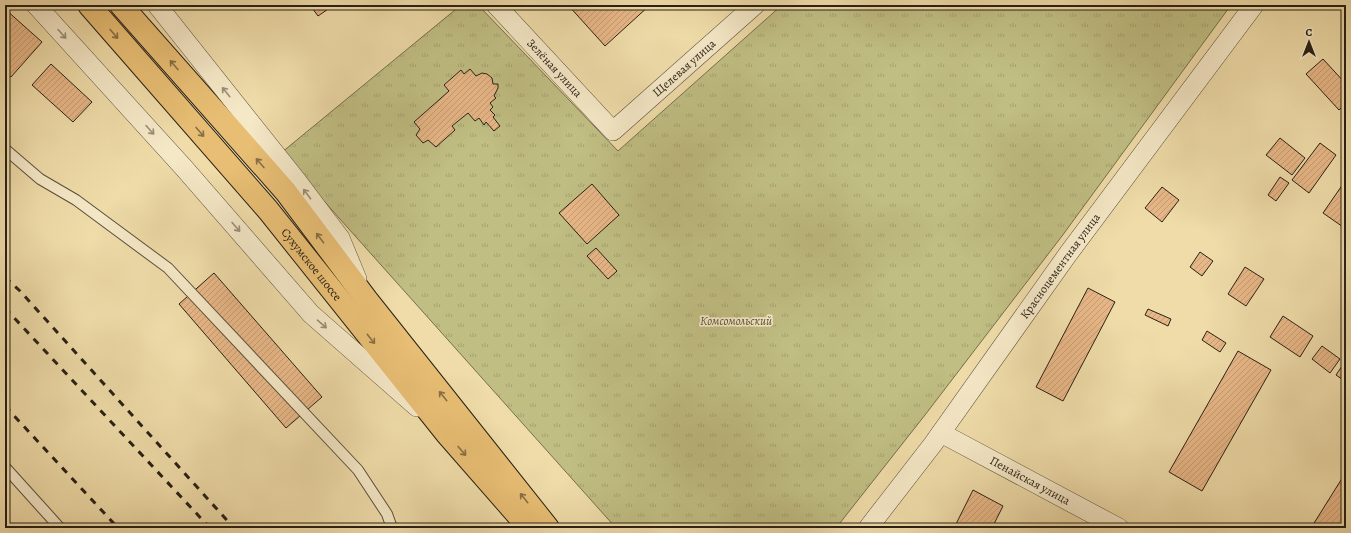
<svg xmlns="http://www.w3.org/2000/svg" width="1351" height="533" viewBox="0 0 1351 533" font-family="Alegreya,serif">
<defs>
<pattern id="grass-tufts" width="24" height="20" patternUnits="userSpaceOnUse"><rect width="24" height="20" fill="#c0be83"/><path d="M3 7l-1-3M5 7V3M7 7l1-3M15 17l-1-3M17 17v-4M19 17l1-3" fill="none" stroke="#a5a370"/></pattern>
<pattern id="building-hatch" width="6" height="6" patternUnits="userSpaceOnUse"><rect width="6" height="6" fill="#e8b787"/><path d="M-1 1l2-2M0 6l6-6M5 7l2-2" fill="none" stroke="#c79d74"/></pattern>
</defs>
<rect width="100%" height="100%" fill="#efdca9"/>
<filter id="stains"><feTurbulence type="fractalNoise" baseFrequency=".005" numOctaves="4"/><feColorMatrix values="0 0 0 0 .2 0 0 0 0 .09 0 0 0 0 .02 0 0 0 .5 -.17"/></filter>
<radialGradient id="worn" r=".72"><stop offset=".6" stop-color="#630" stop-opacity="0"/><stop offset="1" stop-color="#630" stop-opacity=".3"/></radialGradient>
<polygon fill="url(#grass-tufts)" stroke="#746f4c" points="461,5 478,5 618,151 782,5 1231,5 1062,236 925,415 836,528 616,528 281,153"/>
<g fill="url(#building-hatch)" stroke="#282016">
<polygon points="310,5 334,5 318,16"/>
<polygon points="568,5 650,5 605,46"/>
<polygon points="1336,5 1346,5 1346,11 1345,12"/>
<polygon points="5,9 42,42 11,77 5,72"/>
<polygon points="1323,59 1346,84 1346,103 1339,110 1306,74"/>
<polygon points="51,64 92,102 73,122 32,85"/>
<polygon points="470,69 476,76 482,73 487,74 492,78 493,84 498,84 498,88 494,96 496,98 490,103 493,107 490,110 495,115 493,117 500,126 494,131 486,122 484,125 479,118 475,121 468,113 452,126 455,130 436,147 428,140 423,143 416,135 420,129 414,122 449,91 444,85 461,70 464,74"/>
<polygon points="1280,138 1305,158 1292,175 1266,155"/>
<polygon points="1320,143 1336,155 1309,193 1292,180"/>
<polygon points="1280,177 1289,183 1276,201 1268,195"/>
<polygon points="592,184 619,215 587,244 559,213"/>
<polygon points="1343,184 1346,185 1346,229 1323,213"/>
<polygon points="1162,187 1179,200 1162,222 1145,208"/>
<polygon points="596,248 617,271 608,279 587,256"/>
<polygon points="1200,252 1213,261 1202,276 1190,267"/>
<polygon points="1245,267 1264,279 1246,306 1228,294"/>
<polygon points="214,273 322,397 286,428 179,304"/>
<polygon points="1088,288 1115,302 1063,401 1036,387"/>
<polygon points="1148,309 1171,319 1168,326 1145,315"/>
<polygon points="1283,316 1313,336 1300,357 1270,337"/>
<polygon points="1207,331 1226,343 1220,352 1202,340"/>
<polygon points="1322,346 1340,359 1330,373 1312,359"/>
<polygon points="1238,351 1271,370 1202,491 1169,472"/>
<polygon points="1344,363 1346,364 1346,382 1336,375"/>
<polygon points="1346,472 1346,528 1311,528"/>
<polygon points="973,490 1003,506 992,528 954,528"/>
</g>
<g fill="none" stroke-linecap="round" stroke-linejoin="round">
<g stroke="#5a4f3b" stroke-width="12">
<g id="lane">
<polyline points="5,149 40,179 76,200 168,268 358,470 387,514 392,528"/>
<polyline points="5,467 60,528"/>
</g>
</g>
<g stroke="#5a4f3b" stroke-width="20">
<g id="street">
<polyline points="36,5 184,168 311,314 417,407"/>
<polyline points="157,5 297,181 340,238 357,279"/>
<path id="s1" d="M496,5L613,131L755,5"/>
<path id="s2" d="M941,433L1119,528"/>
<path id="s3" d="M868,528L933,444L1068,254L1254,5"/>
</g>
</g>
<g stroke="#282016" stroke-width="24">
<g id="highway">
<path id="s4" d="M89,5L268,210L446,433L529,528"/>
<polyline points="121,5 286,192 367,300 548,528"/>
</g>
</g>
<use href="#lane" stroke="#f5e8c7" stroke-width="10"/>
<use href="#street" stroke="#f5e8c7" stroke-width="19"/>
<use href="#highway" stroke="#e8be74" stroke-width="22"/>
<g stroke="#282016" stroke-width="3" stroke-dasharray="7 7" stroke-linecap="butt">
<polyline points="5,277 20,291 234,528"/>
<polyline points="5,308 210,528"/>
<polyline points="5,406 118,528"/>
</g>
</g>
<defs><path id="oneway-shaft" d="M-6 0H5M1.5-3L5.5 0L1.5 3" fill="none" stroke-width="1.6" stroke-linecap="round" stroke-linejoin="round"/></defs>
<g stroke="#998e77">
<use href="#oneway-shaft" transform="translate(62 34) rotate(48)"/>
<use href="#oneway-shaft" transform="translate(226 92) rotate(-129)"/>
<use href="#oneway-shaft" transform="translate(150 130) rotate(48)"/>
<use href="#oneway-shaft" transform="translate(307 194) rotate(-127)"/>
<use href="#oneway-shaft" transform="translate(236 227) rotate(49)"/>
<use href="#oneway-shaft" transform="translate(322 324) rotate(41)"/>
</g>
<g stroke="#886f45">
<use href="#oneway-shaft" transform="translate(114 34) rotate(49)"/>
<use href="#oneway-shaft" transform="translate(174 65) rotate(-131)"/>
<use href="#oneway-shaft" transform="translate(200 132) rotate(49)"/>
<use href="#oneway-shaft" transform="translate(260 163) rotate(-131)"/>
<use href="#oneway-shaft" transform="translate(320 238) rotate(-127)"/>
<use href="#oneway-shaft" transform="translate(371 339) rotate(51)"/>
<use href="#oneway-shaft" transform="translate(443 396) rotate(-129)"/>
<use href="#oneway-shaft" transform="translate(462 451) rotate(49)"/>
<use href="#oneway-shaft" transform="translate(524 498) rotate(-129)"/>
</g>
<g text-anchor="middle" stroke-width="3.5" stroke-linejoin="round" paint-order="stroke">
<g font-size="12" fill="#282016" stroke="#f5e8c7">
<text dy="4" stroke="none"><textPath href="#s1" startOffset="86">Зелёная улица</textPath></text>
<text dy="4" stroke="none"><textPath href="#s1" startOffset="267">Щелевая улица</textPath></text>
<text dy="4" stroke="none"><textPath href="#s4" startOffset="342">Сухумское шоссе</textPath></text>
<text dy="4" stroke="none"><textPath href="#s3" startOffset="325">Красноцементная улица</textPath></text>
<text dy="4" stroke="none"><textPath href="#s2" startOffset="101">Пенайская улица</textPath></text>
</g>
<g font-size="12" font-style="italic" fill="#564f37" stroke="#f5e8c7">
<text x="736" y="325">Комсомольский</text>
</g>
</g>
<rect width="1351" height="533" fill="none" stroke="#efdca9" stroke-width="20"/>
<rect x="6" y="6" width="1339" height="521" fill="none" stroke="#282016" stroke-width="2"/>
<rect x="10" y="10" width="1331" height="513" fill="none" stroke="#282016"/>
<g transform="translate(1309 42)" stroke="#f5e8c7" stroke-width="3" paint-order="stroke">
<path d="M0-3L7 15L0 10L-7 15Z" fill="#282016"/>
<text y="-6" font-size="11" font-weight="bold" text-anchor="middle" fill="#282016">С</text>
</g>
<rect width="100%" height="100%" filter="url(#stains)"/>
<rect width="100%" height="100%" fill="url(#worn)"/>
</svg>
